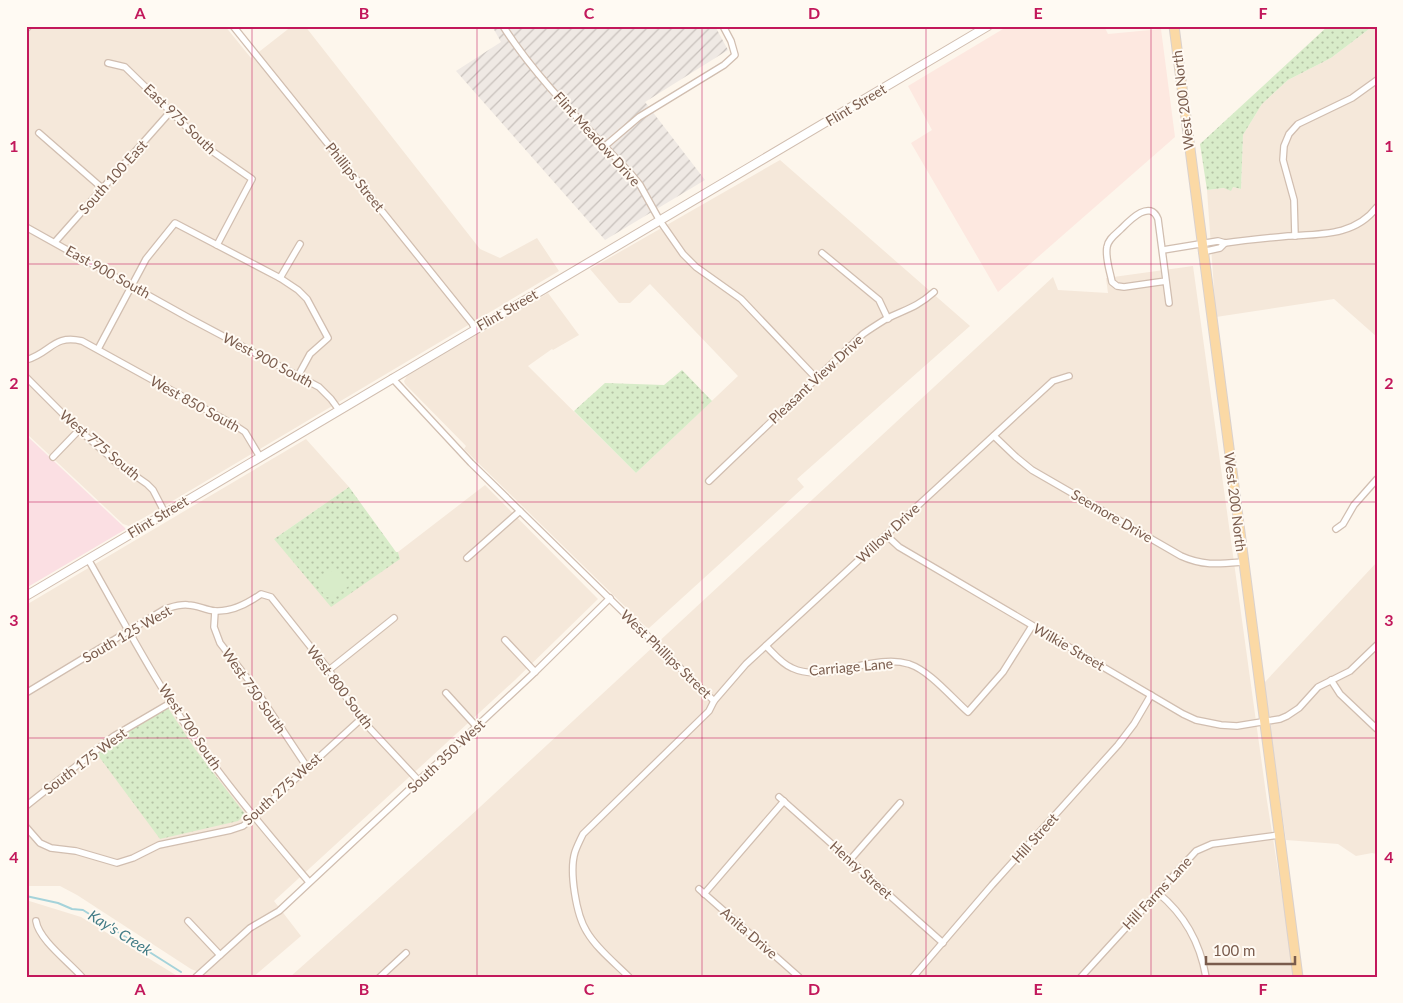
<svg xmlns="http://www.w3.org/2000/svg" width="1403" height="1003" viewBox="0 0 1403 1003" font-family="Lato,sans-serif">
<defs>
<pattern id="industrial-furrows" width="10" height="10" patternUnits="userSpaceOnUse" patternTransform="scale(1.25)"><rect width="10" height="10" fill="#efe9e4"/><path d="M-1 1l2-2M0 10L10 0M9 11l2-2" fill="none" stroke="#c7c0bb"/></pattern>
<pattern id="park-dots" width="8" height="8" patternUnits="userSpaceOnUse" patternTransform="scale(1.25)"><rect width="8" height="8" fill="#d8ecc9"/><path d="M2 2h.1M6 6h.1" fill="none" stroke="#b4c2a5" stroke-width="1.8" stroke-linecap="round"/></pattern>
</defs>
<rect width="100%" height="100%" fill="#fdf6ec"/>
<g fill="#f5e8da">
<polygon points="26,26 225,26 251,58 292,26 305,26 480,249 500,258 537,238 559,271 154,512 129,526 123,524 26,433"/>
<polygon points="1373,26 1377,26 1377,337 1334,299 1216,317 1207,190 1233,187 1241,189 1243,135 1262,104 1288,80 1331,58"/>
<polygon points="780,160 970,326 797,479 804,487 648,629 464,449 466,446 405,384 404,381 407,376 548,293 579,335 553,350 552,349 528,366 636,473 738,376 650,284 630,303 619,303 590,269"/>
<polygon points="1193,266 1267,801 1295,977 290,977 467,819 1053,277 1058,290 1108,293 1106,278"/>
<polygon points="306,439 349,487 274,539 400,559 398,552 485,485 598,599 515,680 274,901 301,936 253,977 211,977 191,969 77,895 60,886 26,886 26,605"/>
<polygon points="1377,562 1377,854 1372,853 1356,856 1338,844 1286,840 1264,683"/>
<polygon points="26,900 81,917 179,977 26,977"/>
</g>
<polygon fill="#fde8e0" points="1008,26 1104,26 1108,34 1161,29 1175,137 998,292 911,143 932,130 908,86"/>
<polygon fill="url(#industrial-furrows)" points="492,26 715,26 728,50 645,102 705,180 605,240 456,71 501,42"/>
<polygon fill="#fbdfe3" points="26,435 126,529 26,588"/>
<g fill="url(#park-dots)">
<polygon points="1328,26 1373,26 1331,58 1288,80 1262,104 1243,135 1241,189 1233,187 1231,191 1224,188 1207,190 1200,144"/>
<polygon points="682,370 712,401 636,473 574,411 605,383 664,385"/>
<polygon points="349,487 396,552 398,552 400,559 331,607 274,539"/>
<polygon points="168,708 195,749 245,814 238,821 160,839 97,754 118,738"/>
</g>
<polygon fill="#d8ecc9" points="336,568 350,585 333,598 326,597 316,583"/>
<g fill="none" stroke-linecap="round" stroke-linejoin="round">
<polyline stroke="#a5d3da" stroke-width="2" points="26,896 58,903 72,909 83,910 181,972"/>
<g stroke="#d1beb0" stroke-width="8">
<g id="minor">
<polyline points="233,26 472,323 475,329"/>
<path d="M503,26C538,81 587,127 631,174L640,185L660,221L683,254L696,267L741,299L816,378"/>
<polyline points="26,29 29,26"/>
<polyline points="108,63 125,67 209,149 252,179 217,245"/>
<polyline points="39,133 102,188"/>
<polyline points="605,146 639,117 724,65 735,55 731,41 723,26"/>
<polyline points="26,227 189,318 319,387 331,399 339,410"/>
<polyline points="1295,236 1294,200 1283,160 1284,146 1289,134 1298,124 1352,98 1377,80"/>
<polyline points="55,242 171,111"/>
<path d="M1163,250L1218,241L1225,243C1246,240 1267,238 1288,236C1321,234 1355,236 1377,207"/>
<polyline points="1202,252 1220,248 1225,243"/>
<polyline points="822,253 879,300 888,319"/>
<polyline points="280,278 300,244"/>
<path d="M1166,281L1124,287L1117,286L1112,282C1110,271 1105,258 1107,247C1108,239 1116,234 1121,229C1130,220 1150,199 1158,219L1169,303"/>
<polyline points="98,349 146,259 175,223 280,278 298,290 307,299 328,338 310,354 298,376"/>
<path d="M26,360C51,353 53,334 82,341L236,426L245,432L260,457"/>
<polyline points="26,377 79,430 117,463 147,484 153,490 165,513"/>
<polyline points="392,378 471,463 714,701"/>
<path d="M994,436L1016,457L1032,470L1181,556C1203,566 1219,564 1243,562"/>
<polyline points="53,457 79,430"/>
<path d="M709,481L863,334C870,329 878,324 886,319C906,309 916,308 934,292"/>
<polyline points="1336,529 1343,524 1354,505 1377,479"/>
<polyline points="886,535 899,547 1183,714 1196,720 1221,725 1237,726 1280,719 1287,716 1299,708 1318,687 1350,671 1377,645"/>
<polyline points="467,558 520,511"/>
<path d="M88,559C124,622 158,687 200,746C233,793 272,838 309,882"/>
<polyline points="215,611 214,627 220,643 254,687 307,767"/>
<polyline points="505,640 535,672"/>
<path d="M766,646C774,654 782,664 792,668C826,684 872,653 909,664C930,671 951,697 968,712L1003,672L1032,626"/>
<polyline points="329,670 394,618"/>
<polyline points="1331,680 1340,694 1377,729"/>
<path d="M26,693L165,609C172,607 180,604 188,605C197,605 205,610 215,611C232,612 247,604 261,594L271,597L329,670L344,694L361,719L419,781"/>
<polyline points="446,693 477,727"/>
<polyline points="779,797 943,943"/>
<polyline points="26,806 114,736 172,702"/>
<polyline points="26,827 40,843 51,848 76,851 117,863 133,858 159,845 231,830 243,826 249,821 361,719"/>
<polyline points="850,860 900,803"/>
<polyline points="699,889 799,977"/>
<path d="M1158,893C1185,915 1200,942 1206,977"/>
<polyline points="704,894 784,801"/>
<path d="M36,921C39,940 69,962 82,977"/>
<polyline points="188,921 220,955"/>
<polyline points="196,977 250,928 279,911 535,672 610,598"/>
<polyline points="380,977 406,953"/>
<path d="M629,977C615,963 597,949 587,932C576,915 569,871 575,852C577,846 580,840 583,834L709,711L714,701L746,664L1053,381L1069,376"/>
<polyline points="913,977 992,885 1118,745 1134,724 1151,695"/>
<polyline points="1081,977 1196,851 1212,844 1279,835"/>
</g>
</g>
<g stroke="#d1beb0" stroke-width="10">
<polyline id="tertiary" points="26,596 988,26"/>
</g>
<g stroke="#dad1cd" stroke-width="11">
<polyline id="primary" points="1174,26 1298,977"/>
</g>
<use href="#minor" stroke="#fff" stroke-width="5.5"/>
<use href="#tertiary" stroke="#fff" stroke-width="8"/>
<use href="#primary" stroke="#fbd9a5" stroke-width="9"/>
</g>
<path fill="none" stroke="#c2185b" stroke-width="1" stroke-opacity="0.55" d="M252,26V977M477,26V977M702,26V977M926,26V977M1151,26V977M26,264H1377M26,502H1377M26,738H1377"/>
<g text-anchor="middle" stroke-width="4" stroke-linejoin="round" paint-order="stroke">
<g font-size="14" fill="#7a5c4d" stroke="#fffaf3">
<text transform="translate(1183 100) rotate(-97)" y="5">West 200 North</text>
<text transform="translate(856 105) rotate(-31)" y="5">Flint Street</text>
<text transform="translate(180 119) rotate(44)" y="5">East 975 South</text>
<text transform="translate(597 139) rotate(48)" y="5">Flint Meadow Drive</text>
<text transform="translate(113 177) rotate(-48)" y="5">South 100 East</text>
<text transform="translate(355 177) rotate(51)" y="5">Phillips Street</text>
<text transform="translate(108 272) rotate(29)" y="5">East 900 South</text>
<text transform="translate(507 310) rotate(-30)" y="5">Flint Street</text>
<text transform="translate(268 360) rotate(28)" y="5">West 900 South</text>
<text transform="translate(816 379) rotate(-43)" y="5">Pleasant View Drive</text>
<text transform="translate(195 404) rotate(29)" y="5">West 850 South</text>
<text transform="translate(100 445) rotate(40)" y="5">West 775 South</text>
<text transform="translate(1235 502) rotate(83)" y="5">West 200 North</text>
<text transform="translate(1112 516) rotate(30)" y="5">Seemore Drive</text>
<text transform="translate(158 517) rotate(-31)" y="5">Flint Street</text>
<text transform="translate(888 533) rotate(-43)" y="5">Willow Drive</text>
<text transform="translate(127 634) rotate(-30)" y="5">South 125 West</text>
<text transform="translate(1069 647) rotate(30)" y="5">Wilkie Street</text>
<text transform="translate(666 654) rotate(44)" y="5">West Phillips Street</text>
<text transform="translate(851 667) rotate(-5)" y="5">Carriage Lane</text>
<text transform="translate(340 687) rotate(53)" y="5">West 800 South</text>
<text transform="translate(254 691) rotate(55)" y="5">West 750 South</text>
<text transform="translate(190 727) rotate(56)" y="5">West 700 South</text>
<text transform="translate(446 756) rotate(-43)" y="5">South 350 West</text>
<text transform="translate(85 761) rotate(-37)" y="5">South 175 West</text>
<text transform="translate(282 789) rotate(-42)" y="5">South 275 West</text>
<text transform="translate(1035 838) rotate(-48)" y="5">Hill Street</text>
<text transform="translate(861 870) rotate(42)" y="5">Henry Street</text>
<text transform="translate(1157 893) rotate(-47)" y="5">Hill Farms Lane</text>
<text transform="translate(749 933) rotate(41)" y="5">Anita Drive</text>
</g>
<g font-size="15" font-style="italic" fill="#437c86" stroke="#fffaf3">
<text transform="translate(120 933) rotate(32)" y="5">Kay's Creek</text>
</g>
</g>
<rect width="1403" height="1003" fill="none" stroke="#fffaf3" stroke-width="55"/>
<path d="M1206 956v8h89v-8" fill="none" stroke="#7a5c4d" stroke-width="2.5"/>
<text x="1213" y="956" font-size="15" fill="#7a5c4d" stroke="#fffaf3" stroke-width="4" paint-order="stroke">100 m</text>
<rect x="28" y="28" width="1348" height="948" fill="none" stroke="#c2185b" stroke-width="2"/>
<g font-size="16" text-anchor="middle" font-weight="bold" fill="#c2185b">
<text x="140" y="19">A</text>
<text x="364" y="19">B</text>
<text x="589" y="19">C</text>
<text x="814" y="19">D</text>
<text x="1038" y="19">E</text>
<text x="1263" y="19">F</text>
<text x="14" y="152">1</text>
<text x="1389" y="152">1</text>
<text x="14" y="389">2</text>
<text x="1389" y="389">2</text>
<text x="14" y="626">3</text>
<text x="1389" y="626">3</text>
<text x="14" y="863">4</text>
<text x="1389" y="863">4</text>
<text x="140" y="995">A</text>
<text x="364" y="995">B</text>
<text x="589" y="995">C</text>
<text x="814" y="995">D</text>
<text x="1038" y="995">E</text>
<text x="1263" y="995">F</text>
</g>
</svg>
